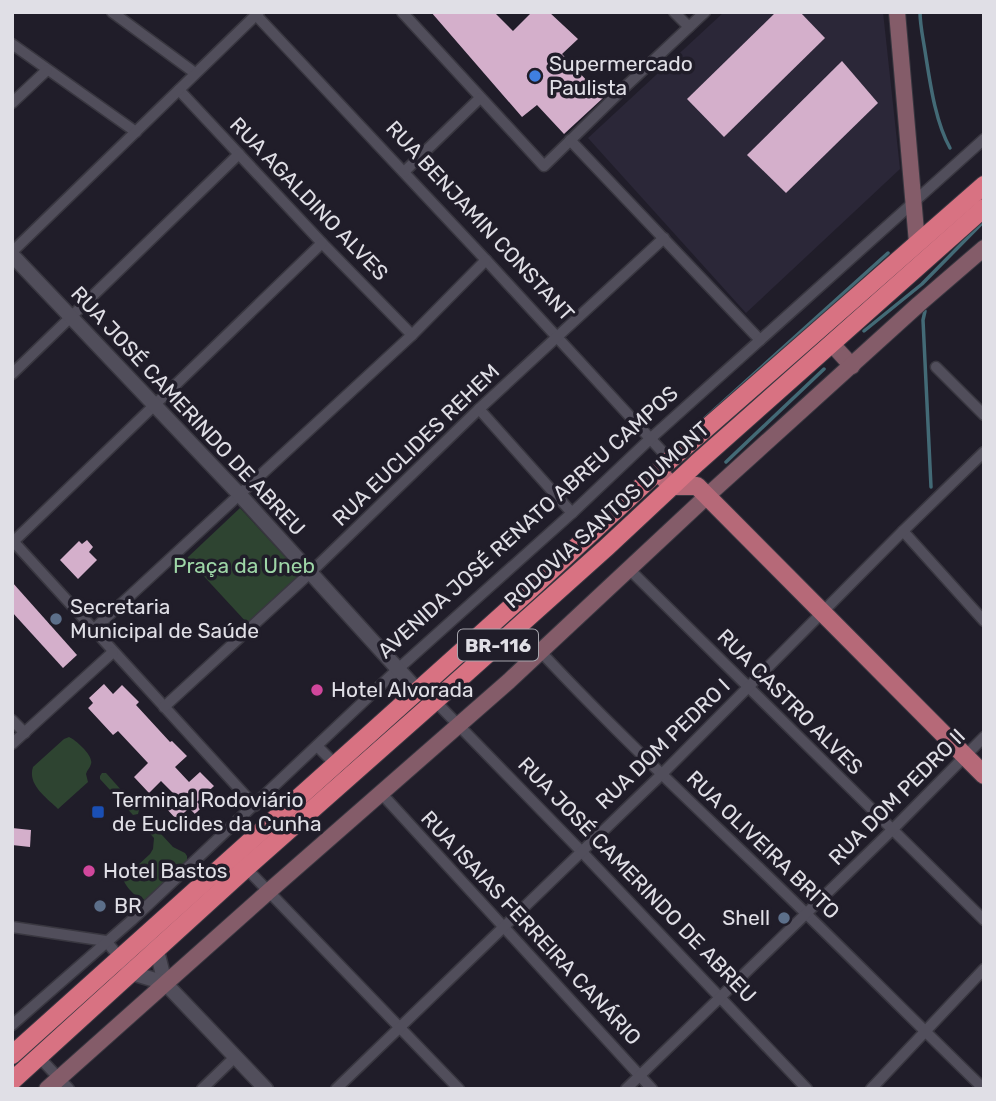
<svg xmlns="http://www.w3.org/2000/svg" width="996" height="1101" viewBox="0 0 996 1101" font-family="Rubik,sans-serif">
<rect width="100%" height="100%" fill="#201d29"/>
<polygon fill="#2b2738" points="724,12 883,12 900,169 746,313 588,138"/>
<g fill="#2e4431">
<polygon points="240,508 301,574 248,624 187,558"/>
<path d="M69,737C76,740 94,756 91,764C90,768 87,770 86,774L88,782L58,809C47,798 27,785 33,767L64,739Z"/>
<polygon points="102,773 106,773 139,810 138,814 133,815 100,779 100,776"/>
<path d="M147,822H150L173,847L185,853L187,856V863L147,900C137,900 126,887 123,879L150,854L153,849L154,838L144,827Z"/>
</g>
<g fill="none" stroke-linecap="round" stroke-linejoin="round">
<g stroke="#436a76" stroke-width="3.5">
<path d="M920,12C920,25 923,38 925,51C930,82 935,121 950,148"/>
<polyline points="925,311 923,320 931,487"/>
<polyline points="864,331 922,284 984,221"/>
<polyline points="704,419 888,253"/>
<polyline points="726,462 824,369"/>
</g>
</g>
<g fill="#d4afcb">
<polygon points="431,12 494,12 513,31 532,12 549,12 578,39 562,54 603,98 564,134 537,105 522,117"/>
<polygon points="776,12 800,12 825,38 724,137 687,99"/>
<polygon points="842,61 878,103 786,193 747,155"/>
<polygon points="87,540 93,547 89,552 97,560 78,579 60,560 79,541 82,544"/>
<polygon points="12,582 77,655 63,668 12,612"/>
<polygon points="104,684 113,694 122,685 139,702 136,705 170,742 172,741 187,756 175,767 189,782 200,772 214,786 197,802 202,807 195,814 189,808 177,820 165,807 176,796 161,781 149,793 134,777 148,763 118,731 113,735 88,708 93,703 89,698"/>
<polygon points="12,828 31,830 30,847 12,845"/>
</g>
<g fill="none" stroke-linecap="round" stroke-linejoin="round">
<g stroke="#393740" stroke-width="13">
<g id="minor">
<polyline points="112,12 195,73"/>
<polyline points="402,12 544,166 625,87 705,12"/>
<polyline points="674,12 689,27"/>
<polyline points="256,15 486,260 670,460"/>
<polyline points="12,44 136,132"/>
<polyline points="179,90 322,243 412,335"/>
<polyline points="12,103 47,70"/>
<polyline points="570,140 760,340"/>
<polyline points="404,172 480,98"/>
<polyline points="12,252 259,12"/>
<polyline points="936,367 984,415"/>
<polyline points="12,374 239,154"/>
<polyline points="479,409 572,513"/>
<polyline points="903,531 984,621"/>
<polyline points="12,540 255,806"/>
<polyline points="13,542 322,243"/>
<polyline points="630,570 984,920"/>
<path d="M518,627C592,709 672,784 752,861C830,936 906,1013 984,1089"/>
<polyline points="93,630 412,335 486,260"/>
<polyline points="435,701 581,851 807,1089"/>
<polyline points="164,707 310,573 479,409 664,238"/>
<polyline points="12,720 25,733"/>
<polyline points="12,744 113,652"/>
<polyline points="317,746 335,764"/>
<polyline points="381,793 652,1089"/>
<polyline points="246,868 459,1089"/>
<polyline points="12,927 106,941 120,958"/>
<polyline points="12,1025 132,920 398,669 572,513 650,439 984,139"/>
<polyline points="39,1057 69,1089"/>
<polyline points="202,1089 235,1057"/>
<polyline points="336,1089 662,774 903,531 984,452"/>
<polyline points="626,1089 892,830 984,737"/>
<polyline points="871,1089 984,969"/>
</g>
</g>
<g stroke="#393740" stroke-width="17">
<g id="tertiary">
<polyline points="12,255 239,494 417,690"/>
<polyline points="150,942 157,951 165,983"/>
<polyline points="128,967 132,973 165,983 266,1089"/>
</g>
</g>
<g stroke="#393740" stroke-width="18">
<g id="secondary">
<polyline points="897,12 917,243"/>
<polyline points="831,343 852,366"/>
<polyline points="47,1089 268,892 509,681 707,496 919,304 984,248"/>
</g>
</g>
<g stroke="#393740" stroke-width="20">
<polyline id="primary" points="657,472 673,486 697,486 984,775"/>
</g>
<g stroke="#393740" stroke-width="20">
<g id="trunk">
<polyline points="12,1055 531,589 670,460 984,185"/>
<polyline points="12,1081 246,868 435,701 607,547 697,463 984,208"/>
</g>
</g>
<use href="#minor" stroke="#514e5b" stroke-width="10"/>
<use href="#tertiary" stroke="#514e5b" stroke-width="14"/>
<use href="#secondary" stroke="#845c69" stroke-width="16"/>
<use href="#primary" stroke="#b66978" stroke-width="18"/>
<use href="#trunk" stroke="#d87282" stroke-width="18"/>
</g>
<circle fill="#3f7fe0" stroke="#201d29" stroke-width="2.5" cx="535" cy="76" r="7"/>
<g fill="#5c6f8a" stroke="#201d29" stroke-width="2.5">
<circle cx="56" cy="619" r="7"/>
<circle cx="100" cy="906" r="7"/>
<circle cx="784" cy="918" r="7"/>
</g>
<g fill="#d1479c" stroke="#201d29" stroke-width="2.5">
<circle cx="317" cy="690" r="7"/>
<circle cx="89" cy="871" r="7"/>
</g>
<rect fill="#1a4fb4" stroke="#201d29" stroke-width="2.5" x="91" y="805" width="14" height="14" rx="3.5"/>
<g text-anchor="middle" stroke-width="7" stroke-linejoin="round" paint-order="stroke">
<rect fill="#201d29" stroke="#a6a5ad" stroke-width="2" x="458" y="629.5" width="80" height="31" rx="5"/>
<g font-size="19" font-weight="bold" fill="#e0dfe6">
<text x="498" y="652">BR-116</text>
</g>
<g font-size="21" fill="#e0dfe6" stroke="#201d29" text-anchor="start">
<text x="549" y="71">Supermercado<tspan x="549" dy="24">Paulista</tspan></text>
<text x="70" y="614">Secretaria<tspan x="70" dy="24">Municipal de Saúde</tspan></text>
<text x="331" y="697">Hotel Alvorada</text>
<text x="112" y="807">Terminal Rodoviário<tspan x="112" dy="24">de Euclides da Cunha</tspan></text>
<text x="103" y="878">Hotel Bastos</text>
<text x="114" y="913">BR</text>
<text x="770" y="925" text-anchor="end">Shell</text>
</g>
<g font-size="21" fill="#e0dfe6" stroke="#201d29">
<text transform="translate(309 199) rotate(46)" y="7">RUA AGALDINO ALVES</text>
<text transform="translate(480 221) rotate(47)" y="7">RUA BENJAMIN CONSTANT</text>
<text transform="translate(188 411) rotate(47)" y="7">RUA JOSÉ CAMERINDO DE ABREU</text>
<text transform="translate(416 445) rotate(-44)" y="7">RUA EUCLIDES REHEM</text>
<text transform="translate(607 515) rotate(-42)" y="7">RODOVIA SANTOS DUMONT</text>
<text transform="translate(528 522) rotate(-42)" y="7">AVENIDA JOSÉ RENATO ABREU CAMPOS</text>
<text transform="translate(790 702) rotate(45)" y="7">RUA CASTRO ALVES</text>
<text transform="translate(663 744) rotate(-44)" y="7">RUA DOM PEDRO I</text>
<text transform="translate(897 797) rotate(-45)" y="7">RUA DOM PEDRO II</text>
<text transform="translate(763 845) rotate(44)" y="7">RUA OLIVEIRA BRITO</text>
<text transform="translate(637 880) rotate(46)" y="7">RUA JOSÉ CAMERINDO DE ABREU</text>
<text transform="translate(531 928) rotate(47)" y="7">RUA ISAIAS FERREIRA CANÁRIO</text>
</g>
<g font-size="21" fill="#9ed6a7" stroke="#201d29">
<text x="244" y="573">Praça da Uneb</text>
</g>
</g>
<rect width="996" height="1101" fill="none" stroke="#e0dfe6" stroke-width="28"/>
</svg>
